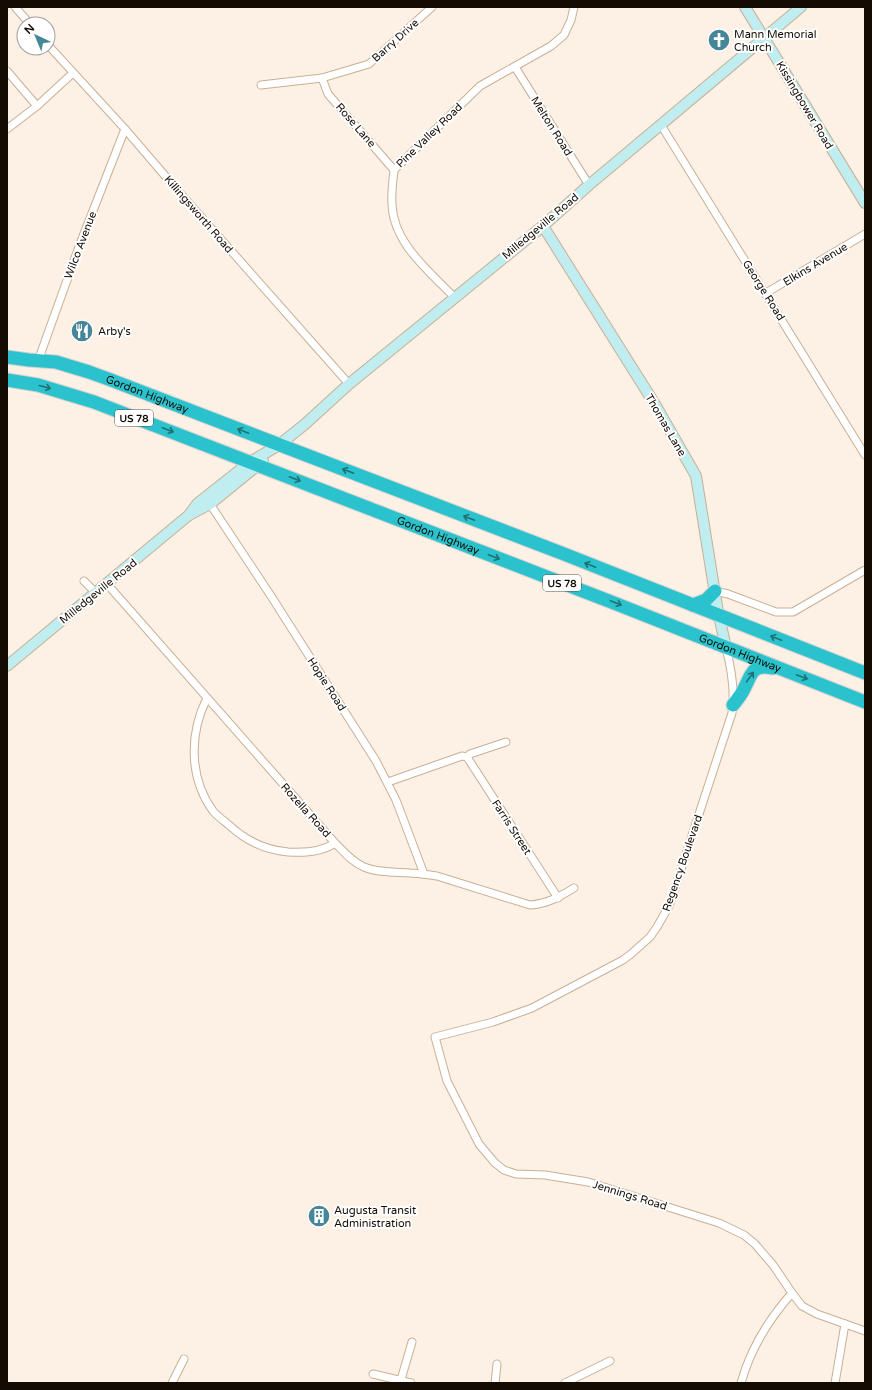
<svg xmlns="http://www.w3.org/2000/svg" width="872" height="1390" viewBox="0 0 872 1390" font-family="'Varela Round',sans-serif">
<rect width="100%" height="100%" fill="#fdf1e6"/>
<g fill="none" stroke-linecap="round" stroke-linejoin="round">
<g stroke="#caaf94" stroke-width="9">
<g id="street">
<polyline points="15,7 30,24"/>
<polyline points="48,45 125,129 179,192 349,384"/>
<polyline points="515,67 589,185"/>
<polyline points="7,71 37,106"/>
<polyline points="322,78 328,94 394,170"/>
<polyline points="261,85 322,78 369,64 432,7"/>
<polyline points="661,125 865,455"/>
<polyline points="7,129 37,106 73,73"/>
<polyline points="766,293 865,234"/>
<path d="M454,297C429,271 393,243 392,204C391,193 393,181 394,170L480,86L551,46L564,35L571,20L574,7"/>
<polyline points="38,361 80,244 125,129"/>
<polyline points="210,504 271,596 376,761 396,800 424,874"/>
<polyline points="84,581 96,593"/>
<path d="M107,584L335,843C344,852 352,862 364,867C378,873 395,872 410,873C419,873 428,875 437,876L530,905C547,904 559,897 574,888"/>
<polyline points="715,591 728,594 776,612 793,612 865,570"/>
<path d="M726,648C731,667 735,693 732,713L669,906L657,927L650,937L631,954L623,960L532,1008L493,1022L435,1037L447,1081L479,1144L495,1163L504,1170L516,1174L545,1175L588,1182L719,1223L744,1235L755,1244L773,1265L792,1293L802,1306L817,1314L865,1331"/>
<path d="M207,698C189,734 189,778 213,811C217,816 224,821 229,825C246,841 265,850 288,852C304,853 322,852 335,843"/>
<polyline points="467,757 470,754 506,742"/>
<polyline points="388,782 462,756 467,757 558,898"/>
<polyline points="373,1374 411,1383"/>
<polyline points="172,1383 184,1359"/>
<polyline points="400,1383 412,1342"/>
<polyline points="495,1383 497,1364"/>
<polyline points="565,1383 610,1361"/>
<path d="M741,1383C750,1350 769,1319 792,1293"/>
<polyline points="835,1383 845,1324"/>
</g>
</g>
<g stroke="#caaf94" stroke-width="12">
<g id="secondary">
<polyline points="745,7 865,203"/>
<polyline points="543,226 656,406 696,476 717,606 726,648"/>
<polyline points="189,515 197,504 250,462 279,445 304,425 349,384 543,226 589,185 801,7"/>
<polyline points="7,666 189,515 210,504 263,461"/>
</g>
</g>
<g stroke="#d5d3d2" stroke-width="15">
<g id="highway">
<path id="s1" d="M7,357L29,360L56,362L89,372L111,380L564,554L865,673"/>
<path id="s2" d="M7,380L38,385L94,402L614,603L865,702"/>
<polyline points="693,605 706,600 715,591"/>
<path d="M733,705C737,700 741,695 744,689C752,674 751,664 773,668"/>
</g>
</g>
<use href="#street" stroke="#fff" stroke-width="7"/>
<use href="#secondary" stroke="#bfedf0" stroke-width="10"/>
<use href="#highway" stroke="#2ac3cd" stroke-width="13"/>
</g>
<defs><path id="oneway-shaft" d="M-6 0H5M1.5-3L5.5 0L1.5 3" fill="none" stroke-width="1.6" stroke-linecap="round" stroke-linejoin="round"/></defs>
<g stroke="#207072">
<use href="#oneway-shaft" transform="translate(45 387) rotate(15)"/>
<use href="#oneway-shaft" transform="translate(168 430) rotate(21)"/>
<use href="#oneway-shaft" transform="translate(243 431) rotate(-158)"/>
<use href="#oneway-shaft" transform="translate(348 471) rotate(-159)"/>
<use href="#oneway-shaft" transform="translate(295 479) rotate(21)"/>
<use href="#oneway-shaft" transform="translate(469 518) rotate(-159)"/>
<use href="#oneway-shaft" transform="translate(494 557) rotate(21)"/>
<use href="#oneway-shaft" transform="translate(590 565) rotate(-158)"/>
<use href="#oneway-shaft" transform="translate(616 603) rotate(21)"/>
<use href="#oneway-shaft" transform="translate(776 638) rotate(-159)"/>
<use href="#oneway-shaft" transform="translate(750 677) rotate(-54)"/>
<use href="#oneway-shaft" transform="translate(802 677) rotate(21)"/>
</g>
<defs>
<g id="church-disc" transform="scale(1.15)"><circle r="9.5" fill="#458698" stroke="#fff"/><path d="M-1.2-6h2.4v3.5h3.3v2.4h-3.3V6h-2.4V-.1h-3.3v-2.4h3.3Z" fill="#fff"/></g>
<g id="restaurant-disc" transform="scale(1.15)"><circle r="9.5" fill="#458698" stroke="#fff"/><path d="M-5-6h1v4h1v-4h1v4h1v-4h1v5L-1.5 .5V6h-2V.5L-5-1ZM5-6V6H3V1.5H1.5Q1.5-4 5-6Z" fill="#fff"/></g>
<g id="building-disc" transform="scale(1.15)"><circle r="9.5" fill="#458698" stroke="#fff"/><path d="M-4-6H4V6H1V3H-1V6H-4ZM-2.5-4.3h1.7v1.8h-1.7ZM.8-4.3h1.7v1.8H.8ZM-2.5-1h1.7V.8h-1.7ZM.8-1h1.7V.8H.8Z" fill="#fff"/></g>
</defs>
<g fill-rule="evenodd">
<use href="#church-disc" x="719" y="40"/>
<use href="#restaurant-disc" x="82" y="331"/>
<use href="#building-disc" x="319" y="1216"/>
</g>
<g text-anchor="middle" stroke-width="4" stroke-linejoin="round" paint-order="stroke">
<g fill="#fff" stroke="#5a544f" stroke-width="1">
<rect x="115" y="410" width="38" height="16" rx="3"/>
<rect x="543" y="575" width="38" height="16" rx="3"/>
</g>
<g font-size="10" font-weight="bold" fill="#140b03">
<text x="134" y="422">US 78</text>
<text x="562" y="587">US 78</text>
</g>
<g font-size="11" fill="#140b03" stroke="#fff" text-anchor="start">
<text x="734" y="38">Mann Memorial<tspan x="734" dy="13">Church</tspan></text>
<text x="98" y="335">Arby's</text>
<text x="334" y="1214">Augusta Transit<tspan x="334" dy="13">Administration</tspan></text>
</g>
<g font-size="11" fill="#140b03" stroke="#fff">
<text transform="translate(395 40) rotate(-42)" y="4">Barry Drive</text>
<text transform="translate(805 105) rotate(59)" y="4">Kissingbower Road</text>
<text transform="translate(356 125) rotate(49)" y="4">Rose Lane</text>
<text transform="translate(552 126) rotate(58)" y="4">Melton Road</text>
<text transform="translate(429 135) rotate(-44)" y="4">Pine Valley Road</text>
<text transform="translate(199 214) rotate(49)" y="4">Killingsworth Road</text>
<text transform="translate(540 226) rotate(-40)" y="4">Milledgeville Road</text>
<text transform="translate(80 245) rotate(-69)" y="4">Wilco Avenue</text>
<text transform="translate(815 264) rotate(-31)" y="4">Elkins Avenue</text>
<text transform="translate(764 290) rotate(58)" y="4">George Road</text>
<text dy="4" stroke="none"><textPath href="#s1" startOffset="146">Gordon Highway</textPath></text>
<text transform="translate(666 425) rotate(60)" y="4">Thomas Lane</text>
<text dy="4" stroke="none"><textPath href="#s2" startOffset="459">Gordon Highway</textPath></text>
<text transform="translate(98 591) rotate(-39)" y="4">Milledgeville Road</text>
<text dy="4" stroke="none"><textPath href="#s2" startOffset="783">Gordon Highway</textPath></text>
<text transform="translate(327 684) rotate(57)" y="4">Hopie Road</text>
<text transform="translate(306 810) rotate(48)" y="4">Rozella Road</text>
<text transform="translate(512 827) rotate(57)" y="4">Farris Street</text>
<text transform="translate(682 863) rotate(-71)" y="4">Regency Boulevard</text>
<text transform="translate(630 1195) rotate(17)" y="4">Jennings Road</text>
</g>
</g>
<rect width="872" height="1390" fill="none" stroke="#140b03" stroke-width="16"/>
<g transform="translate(36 36) rotate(316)"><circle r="19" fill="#ffffff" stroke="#a19d9a"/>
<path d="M0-3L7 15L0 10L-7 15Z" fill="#458698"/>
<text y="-6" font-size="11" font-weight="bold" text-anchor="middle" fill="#140b03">N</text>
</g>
</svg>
